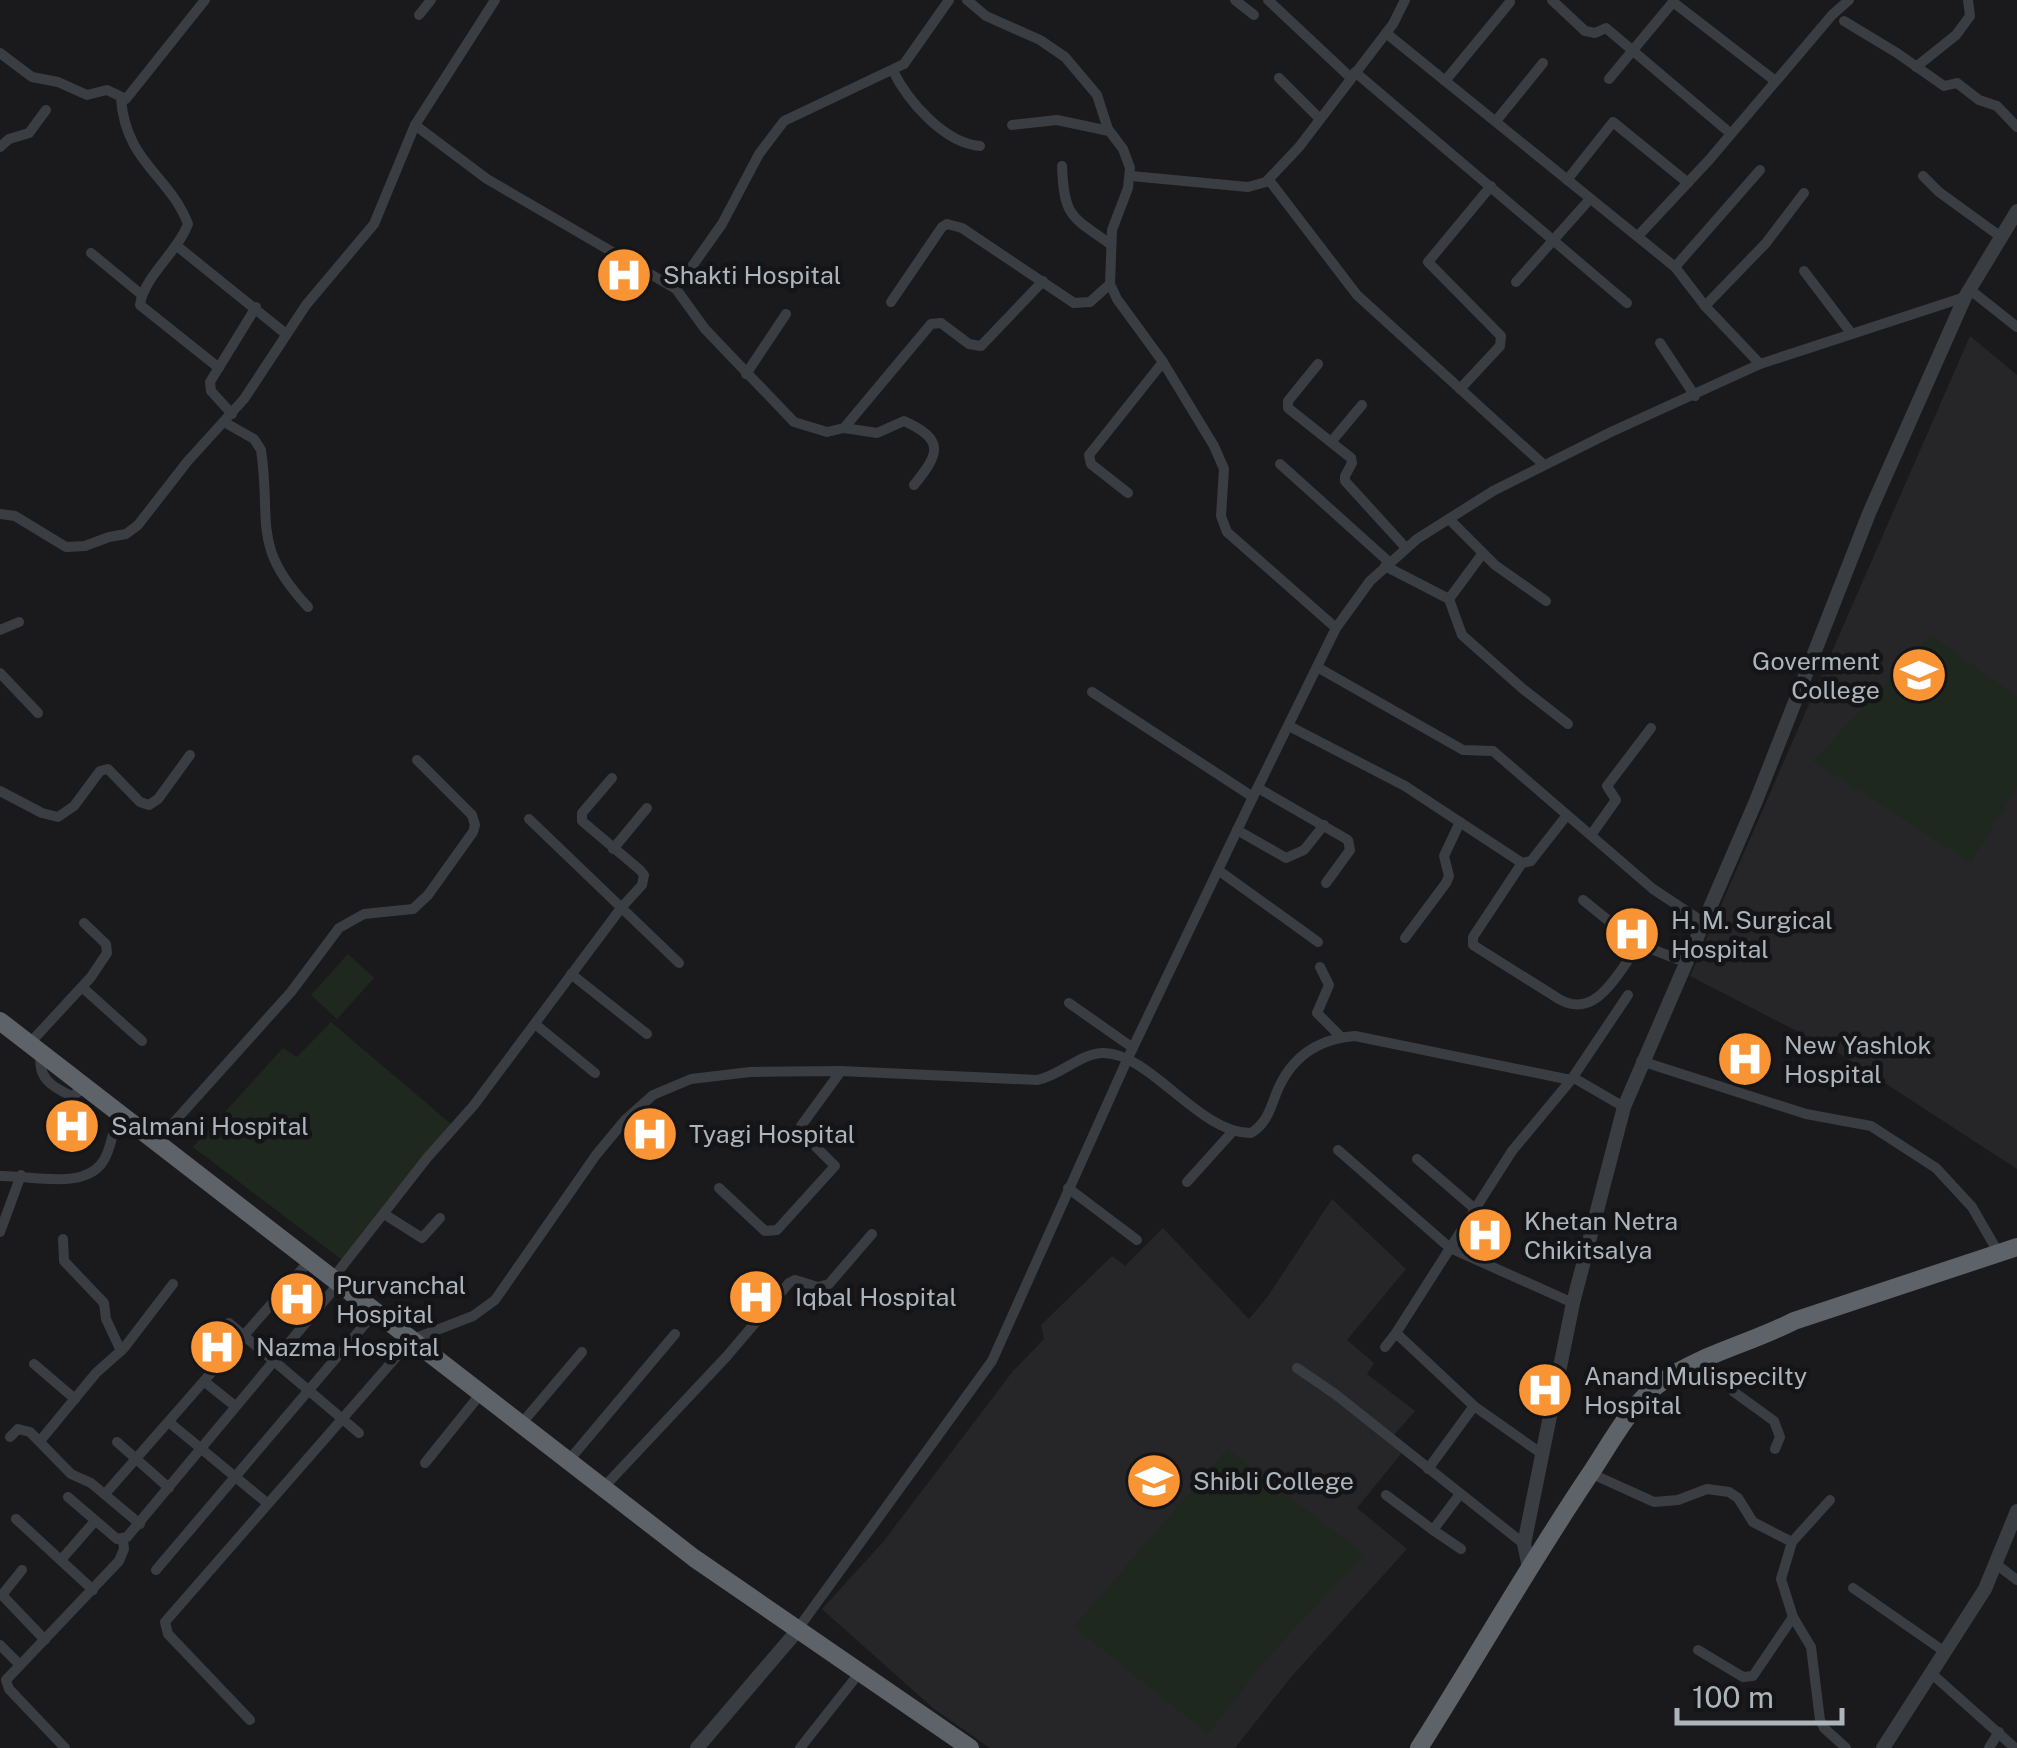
<svg xmlns="http://www.w3.org/2000/svg" width="2017" height="1748" viewBox="0 0 2017 1748" font-family="'Public Sans',sans-serif">
<rect width="100%" height="100%" fill="#1a1a1c"/>
<g fill="#262629">
<polygon points="1970,336 2017,375 2017,1169 1837,1052 1690,976"/>
<polygon points="1332,1199 1406,1269 1347,1340 1374,1363 1367,1374 1415,1411 1394,1435 1401,1454 1357,1508 1407,1549 1292,1676 1235,1748 990,1748 934,1709 822,1609 883,1542 1013,1371 1044,1339 1041,1325 1112,1256 1125,1266 1163,1228 1249,1319 1268,1296"/>
</g>
<g fill="#1f281f">
<polygon points="1930,635 2017,696 2017,788 1971,863 1813,761"/>
<polygon points="348,954 374,978 337,1019 311,995"/>
<polygon points="331,1022 451,1124 346,1263 193,1147 283,1048 297,1057"/>
<polygon points="1227,1449 1364,1554 1268,1657 1208,1734 1074,1627"/>
</g>
<g fill="none" stroke-linecap="round" stroke-linejoin="round">
<g stroke="#3a3d41" stroke-width="10">
<polyline points="967,0 986,16 1040,40 1065,57 1097,95 1108,129 1123,149 1130,168 1128,188 1112,230 1110,284 1117,299 1163,362 1214,446 1224,469 1221,516 1227,532 1336,628"/>
<polyline points="1235,0 1254,15"/>
<polyline points="1268,0 1351,78"/>
<polyline points="1552,0 1585,31 1595,33 1606,28 1730,133"/>
<polyline points="419,15 431,0"/>
<polyline points="1844,21 1897,53 1944,86 1957,83 1979,100 1997,106 2017,127"/>
<polyline points="1386,33 1675,267 1705,306 1760,364"/>
<polyline points="0,53 32,77 58,82 87,95 107,90 126,99 205,0"/>
<polyline points="1916,67 1956,35 1970,16 1968,0"/>
<path d="M893,71C908,101 944,143 980,146"/>
<polyline points="1355,72 1627,303"/>
<polyline points="1279,78 1320,119"/>
<polyline points="1609,79 1673,2 1774,80"/>
<polyline points="1445,81 1510,2"/>
<path d="M121,99C126,163 170,176 188,224C177,253 144,276 140,305L219,368"/>
<polyline points="1496,121 1543,63"/>
<polyline points="415,125 487,179 676,289 705,329 794,422 827,432 844,428 931,324 941,323 969,344 981,346 1043,281"/>
<polyline points="1012,125 1057,120 1109,131"/>
<polyline points="0,147 9,139 29,133 46,110"/>
<path d="M1062,166C1064,217 1071,216 1110,244"/>
<polyline points="1131,176 1248,187 1266,182 1299,147 1393,24 1405,0"/>
<polyline points="1923,176 1939,192 2001,237"/>
<polyline points="1269,180 1357,295 1544,465"/>
<polyline points="1567,180 1613,122 1688,183"/>
<polyline points="1638,236 1709,160 1832,15 1849,0"/>
<polyline points="177,246 286,334"/>
<polyline points="91,253 142,295"/>
<polyline points="1675,267 1760,170"/>
<polyline points="1804,271 1851,333"/>
<polyline points="1516,282 1590,199"/>
<polyline points="676,289 722,224 759,154 784,121 904,64 949,0"/>
<polyline points="1969,289 2017,327"/>
<polyline points="891,302 942,227 947,224 962,228 1074,303 1090,302 1110,284"/>
<polyline points="1705,306 1766,243 1804,193"/>
<polyline points="1660,343 1695,396"/>
<polyline points="1318,364 1288,401 1288,408 1351,458 1352,463 1345,476 1345,481 1406,548"/>
<polyline points="746,374 786,314"/>
<polyline points="1460,389 1500,346 1501,336 1428,262 1491,186"/>
<polyline points="232,414 211,391 210,382 256,307"/>
<path d="M224,422L254,439L261,450C272,523 250,545 308,607"/>
<path d="M844,428L877,433L904,421C946,440 939,454 914,485"/>
<polyline points="1331,442 1362,405"/>
<polyline points="1280,464 1389,562"/>
<polyline points="1128,493 1091,464 1089,455 1163,362"/>
<polyline points="0,514 15,516 66,547 85,546 109,537 126,534 138,525 187,462 244,399 306,305 374,224 415,125 495,0"/>
<polyline points="1449,519 1495,565 1546,601"/>
<polyline points="1385,566 1449,599 1483,553"/>
<polyline points="1449,599 1462,635 1523,689 1568,724"/>
<polyline points="0,630 19,622"/>
<polyline points="1317,667 1463,750 1493,751 1653,889 1703,922"/>
<polyline points="0,673 38,713"/>
<polyline points="1092,692 1253,797"/>
<polyline points="1289,726 1405,786 1522,863 1531,861 1567,815"/>
<polyline points="1258,788 1348,840 1350,850 1326,883"/>
<polyline points="0,791 42,813 58,817 74,806 100,771 108,769 140,802 149,805 158,799 190,755"/>
<polyline points="529,819 679,963"/>
<polyline points="1237,830 1286,858 1304,850 1324,825"/>
<polyline points="1591,835 1616,800 1607,786 1651,728"/>
<polyline points="613,849 647,808"/>
<path d="M1522,863L1473,937V945L1559,999C1596,1021 1618,972 1637,948L1646,947L1685,962"/>
<polyline points="1218,870 1318,942"/>
<polyline points="1583,900 1641,947"/>
<polyline points="1405,938 1446,883 1449,876 1444,856 1460,822"/>
<polyline points="1320,967 1329,985 1317,1013 1341,1037"/>
<polyline points="571,974 647,1034"/>
<polyline points="82,987 142,1041"/>
<polyline points="1069,1003 1133,1048"/>
<polyline points="535,1024 595,1073"/>
<polyline points="29,1044 91,977 107,953 106,944 84,923"/>
<path d="M41,1054C37,1077 51,1087 72,1096L86,1087"/>
<polyline points="1641,1061 1806,1114 1871,1126 1936,1168 1972,1207 1998,1252"/>
<polyline points="158,1140 291,992 339,928 364,914 413,909 428,895 473,832 475,825 472,815 417,760"/>
<polyline points="1338,1150 1450,1248 1573,1303"/>
<polyline points="1417,1159 1475,1209"/>
<path d="M0,1176C31,1175 88,1192 105,1158C112,1145 114,1127 118,1112"/>
<polyline points="1187,1182 1233,1131"/>
<polyline points="719,1188 765,1231 777,1230 835,1166 802,1133 801,1126 841,1071"/>
<polyline points="1068,1188 1137,1240"/>
<polyline points="384,1214 422,1238 440,1218"/>
<polyline points="0,1232 21,1175"/>
<polyline points="63,1239 64,1261 104,1303 106,1319 121,1351"/>
<polyline points="333,1278 427,1158 474,1105 621,908 642,885 644,875 640,870 582,821 582,813 612,778"/>
<polyline points="229,1323 359,1433"/>
<polyline points="1396,1333 1512,1151 1571,1080 1628,995"/>
<polyline points="1385,1347 1396,1333 1474,1406 1542,1454"/>
<polyline points="1701,1360 1722,1376 1734,1392 1774,1421 1780,1437 1775,1449"/>
<polyline points="34,1364 75,1399"/>
<polyline points="1297,1368 1335,1394 1524,1544"/>
<polyline points="205,1382 235,1406"/>
<polyline points="170,1423 267,1503"/>
<polyline points="522,1423 582,1352"/>
<polyline points="10,1437 18,1429 30,1432 71,1474 91,1483 140,1524"/>
<polyline points="40,1441 96,1373 124,1348 173,1284"/>
<polyline points="117,1442 169,1488"/>
<polyline points="570,1459 675,1334"/>
<polyline points="425,1463 482,1392"/>
<polyline points="1428,1469 1474,1406"/>
<polyline points="1590,1473 1654,1502 1678,1500 1707,1489 1729,1492 1738,1498 1753,1522 1792,1542"/>
<polyline points="604,1487 727,1356 789,1283 795,1280 818,1287 829,1284 872,1234"/>
<polyline points="105,1494 310,1260"/>
<polyline points="1386,1495 1433,1530 1460,1494"/>
<polyline points="68,1497 117,1539 127,1537 339,1283"/>
<polyline points="1830,1500 1792,1542 1781,1579 1793,1617 1811,1647 1820,1720 1824,1728 1846,1748"/>
<polyline points="16,1519 93,1590"/>
<polyline points="1433,1530 1461,1549"/>
<polyline points="61,1560 95,1521"/>
<polyline points="1996,1564 2017,1580"/>
<polyline points="22,1570 2,1595 45,1640"/>
<polyline points="156,1570 376,1311"/>
<polyline points="1853,1588 1945,1652"/>
<polyline points="797,1630 992,1361 1127,1060 1253,797 1336,628 1370,581 1417,539 1493,491 1611,432 1760,364 1965,297"/>
<polyline points="0,1645 20,1665"/>
<polyline points="1698,1650 1743,1677 1753,1676 1793,1617"/>
<polyline points="1931,1673 2015,1748"/>
<path d="M250,1720L168,1634L165,1622L411,1340L473,1316L495,1300L596,1155L625,1120L653,1095L691,1079L750,1072L841,1071L1037,1080C1060,1076 1079,1054 1102,1053C1149,1051 1199,1134 1251,1133C1266,1124 1270,1110 1276,1094C1290,1058 1317,1039 1355,1036L1571,1080L1574,1078L1624,1107"/>
<polyline points="65,1748 9,1689 6,1680 119,1561 124,1549 123,1540"/>
<polyline points="800,1748 860,1672"/>
<polyline points="1989,1748 1999,1732"/>
</g>
<g stroke="#3a3d41" stroke-width="14">
<polyline points="1529,1567 1524,1544 1573,1303 1624,1107 1756,801 1870,511 1965,297 2017,211"/>
<polyline points="697,1748 797,1631"/>
<polyline points="1883,1748 1985,1589 2017,1511"/>
</g>
<g stroke="#5e6369" stroke-width="18">
<polyline points="0,1021 694,1558 970,1748"/>
<path d="M1419,1748C1476,1658 1529,1565 1588,1477C1610,1445 1630,1403 1663,1381C1702,1354 1751,1343 1794,1321L2017,1247"/>
</g>
</g>
<defs>
<g id="hospital-disc" transform="scale(2.875)"><circle r="9.5" fill="#f99434" stroke="#151517"/><path d="M-5-5h3v3.5h4V-5h3V5h-3V1.5h-4V5h-3Z" fill="#fff"/></g>
<g id="university-disc" transform="scale(2.875)"><circle r="9.5" fill="#f99434" stroke="#151517"/><path d="M0-5L7-2L0 1L-7-2ZM-4 1L0 2.5L4 1V4Q0 6-4 4Z" fill="#fff"/></g>
</defs>
<g fill-rule="evenodd">
<use href="#hospital-disc" x="624" y="275"/>
<use href="#university-disc" x="1919" y="675"/>
<use href="#hospital-disc" x="1632" y="934"/>
<use href="#hospital-disc" x="1745" y="1059"/>
<use href="#hospital-disc" x="72" y="1126"/>
<use href="#hospital-disc" x="650" y="1134"/>
<use href="#hospital-disc" x="1485" y="1235"/>
<use href="#hospital-disc" x="756" y="1297"/>
<use href="#hospital-disc" x="297" y="1299"/>
<use href="#hospital-disc" x="217" y="1347"/>
<use href="#hospital-disc" x="1545" y="1390"/>
<use href="#university-disc" x="1154" y="1481"/>
</g>
<g text-anchor="middle" stroke-width="9" stroke-linejoin="round" paint-order="stroke">
<g font-size="25" fill="#acb4bc" stroke="#151517" text-anchor="start">
<text x="663" y="284">Shakti Hospital</text>
<text x="1880" y="670" text-anchor="end">Goverment<tspan x="1880" dy="29">College</tspan></text>
<text x="1671" y="929">H. M. Surgical<tspan x="1671" dy="29">Hospital</tspan></text>
<text x="1784" y="1054">New Yashlok<tspan x="1784" dy="29">Hospital</tspan></text>
<text x="111" y="1135">Salmani Hospital</text>
<text x="689" y="1143">Tyagi Hospital</text>
<text x="1524" y="1230">Khetan Netra<tspan x="1524" dy="29">Chikitsalya</tspan></text>
<text x="336" y="1294">Purvanchal<tspan x="336" dy="29">Hospital</tspan></text>
<text x="795" y="1306">Iqbal Hospital</text>
<text x="256" y="1356">Nazma Hospital</text>
<text x="1584" y="1385">Anand Mulispecilty<tspan x="1584" dy="29">Hospital</tspan></text>
<text x="1193" y="1490">Shibli College</text>
</g>
</g>
<path d="M1677 1708v15h165v-15" fill="none" stroke="#acb4bc" stroke-width="5"/>
<text x="1692" y="1708" font-size="30" fill="#acb4bc" stroke="#151517" stroke-width="8" paint-order="stroke">100 m</text>
</svg>
